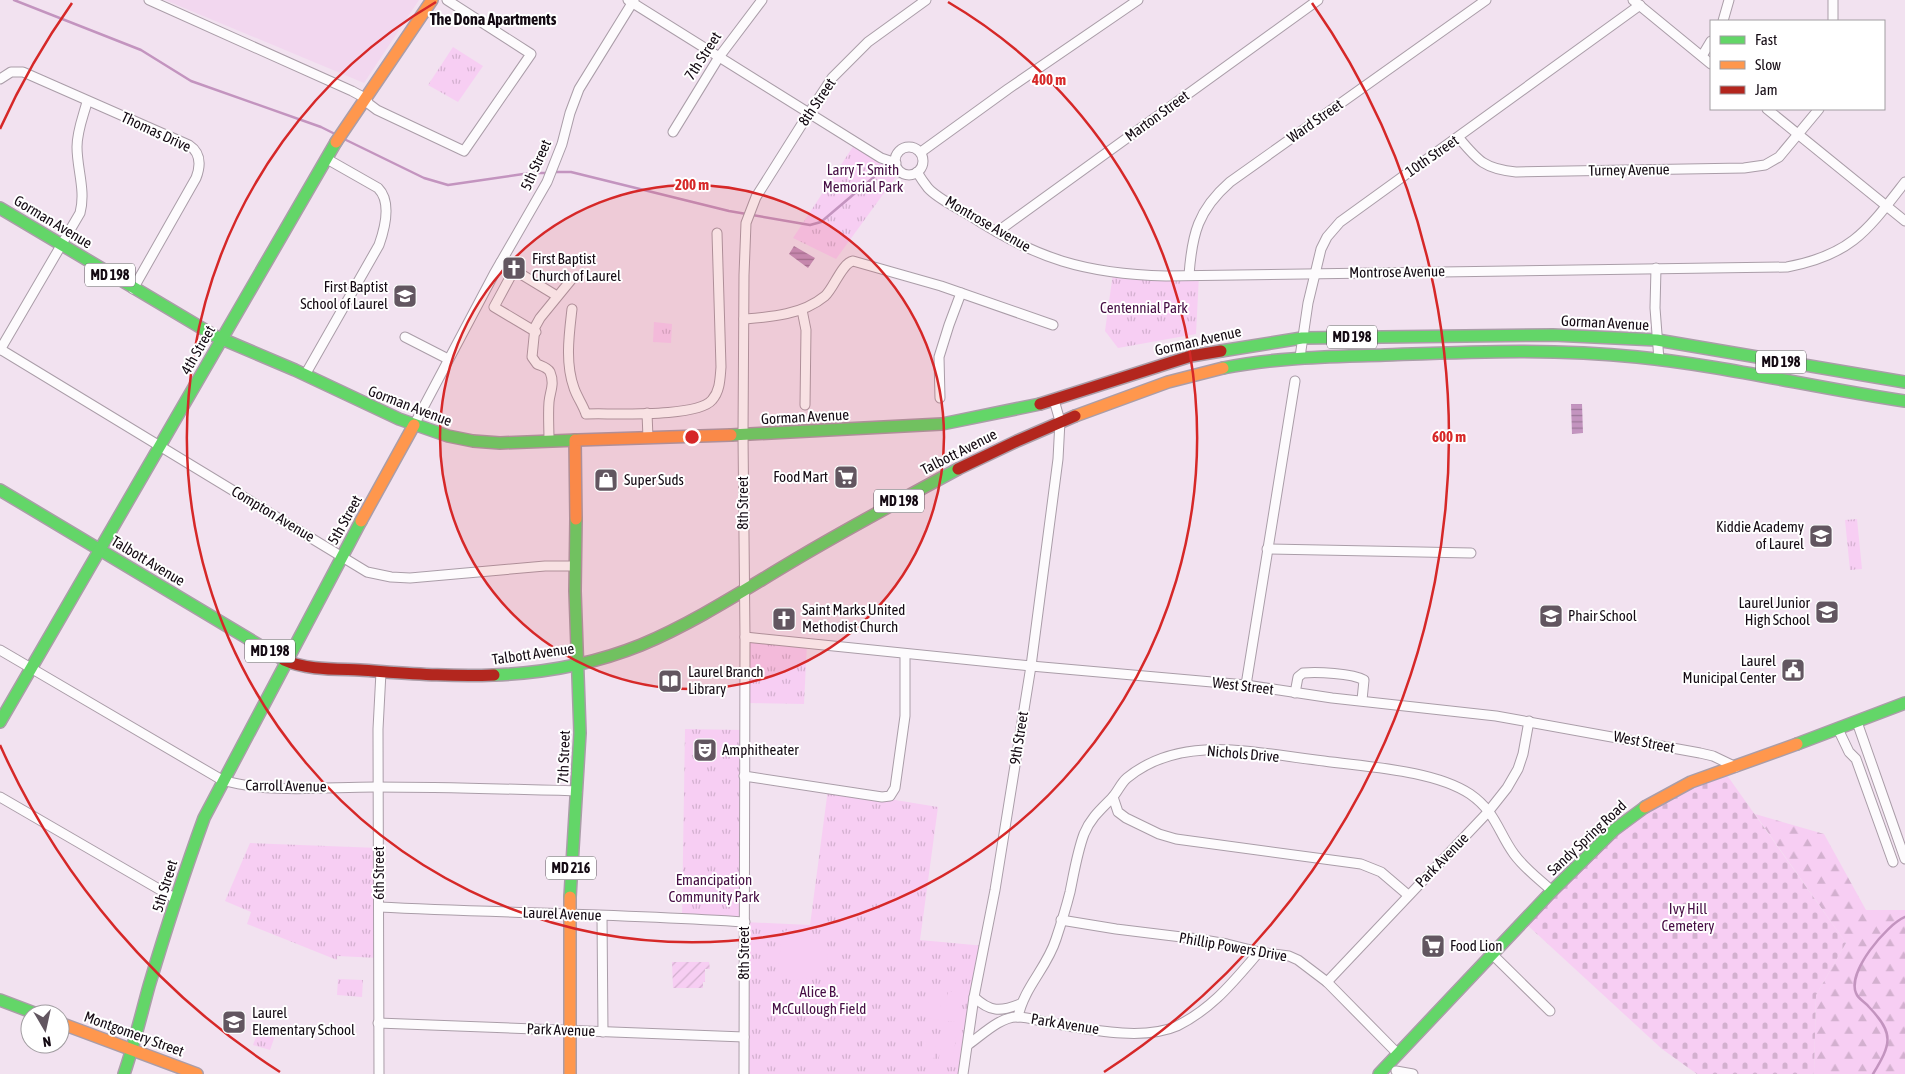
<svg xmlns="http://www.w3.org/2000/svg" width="1905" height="1074" viewBox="0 0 1905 1074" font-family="'Asap Condensed',sans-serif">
<defs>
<pattern id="grass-tufts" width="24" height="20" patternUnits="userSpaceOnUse" patternTransform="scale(1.25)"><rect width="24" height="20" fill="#f7cef3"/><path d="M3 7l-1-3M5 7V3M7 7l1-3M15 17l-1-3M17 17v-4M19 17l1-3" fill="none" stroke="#d3b0cf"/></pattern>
<pattern id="forest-firs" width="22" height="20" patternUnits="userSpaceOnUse" patternTransform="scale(1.25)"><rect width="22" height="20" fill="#f7cef3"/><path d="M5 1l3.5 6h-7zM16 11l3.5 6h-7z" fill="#d3b0cf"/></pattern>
<pattern id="cemetery-stones" width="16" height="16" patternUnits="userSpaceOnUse" patternTransform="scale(1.25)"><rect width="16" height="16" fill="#f7cef3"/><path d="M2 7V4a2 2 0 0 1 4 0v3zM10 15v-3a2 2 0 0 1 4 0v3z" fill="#d3b0cf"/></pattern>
<pattern id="garden-furrows" width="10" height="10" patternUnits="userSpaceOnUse" patternTransform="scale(1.25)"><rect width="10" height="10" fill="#f7cef3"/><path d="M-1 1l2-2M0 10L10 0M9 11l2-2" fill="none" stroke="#d3b0cf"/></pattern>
<pattern id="water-rules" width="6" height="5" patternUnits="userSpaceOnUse" patternTransform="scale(1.25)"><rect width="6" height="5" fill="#c394bf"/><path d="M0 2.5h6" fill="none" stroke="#9d779a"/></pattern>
</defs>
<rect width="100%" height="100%" fill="#f2e2f0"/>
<polygon fill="#f2d7ef" points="165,0 419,0 364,83"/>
<g fill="url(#grass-tufts)">
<polygon points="453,47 483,66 458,102 428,85"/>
<polygon points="856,142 896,163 900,171 836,259 793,238"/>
<polygon points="1113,273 1199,275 1196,334 1118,348 1105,331"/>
<polygon points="654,322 672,324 671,343 653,342"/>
<polygon points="1857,519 1862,569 1850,570 1845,520"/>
<polygon points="745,637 807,643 804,704 745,703"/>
<polygon points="685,729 744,730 745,922 810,925 828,789 938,807 920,940 985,946 963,1074 744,1074 745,922 682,918"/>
<polygon points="250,843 379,848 379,958 337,956 337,960 247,924 251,912 225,901"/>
<polygon points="338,979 363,980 362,997 337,995"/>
<polygon points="253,1025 276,1033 270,1050 253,1045 256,1037 250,1034"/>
</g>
<polygon fill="url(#forest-firs)" points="1755,814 1824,834 1866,910 1905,910 1905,1074 1812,1074 1814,1073 1816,995 1846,943"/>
<polygon fill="url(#cemetery-stones)" points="1724,771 1846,943 1816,995 1814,1073 1812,1074 1697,1074 1662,1049 1524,922 1569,874 1661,797"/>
<polygon fill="url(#garden-furrows)" points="672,962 709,962 710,969 705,969 705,982 703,982 703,988 673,988"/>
<g fill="#f7cef3">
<polygon points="685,872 733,872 732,900 686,900"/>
<polygon points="791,928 824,938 828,959 818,977 791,980 778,971 782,933"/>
<polygon points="930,988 943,990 939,1020 926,1018"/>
<polygon points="948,991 962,992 958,1022 944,1021"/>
<polygon points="924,1033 937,1035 933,1064 920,1063"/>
<polygon points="942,1035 956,1037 952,1067 938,1065"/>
</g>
<g fill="url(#water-rules)">
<polygon points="794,246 815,258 808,268 789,254"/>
<polygon points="1571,404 1582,404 1583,433 1572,434"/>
</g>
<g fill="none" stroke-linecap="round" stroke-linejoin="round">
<g stroke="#c394bf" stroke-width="2.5">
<polyline points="14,0 141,50 191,81 321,127 335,134"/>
<polyline points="342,138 424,178 448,185 530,173 548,173"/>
<polyline points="553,172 571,172 729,211 810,225 821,222 874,177"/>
<path d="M1873,1074C1891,1044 1895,1034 1869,1007C1865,1002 1858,999 1856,993C1847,972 1886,925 1905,917"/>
</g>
<g stroke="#aa9da8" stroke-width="11">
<g id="street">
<polyline points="149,0 352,91 365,98 369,104 377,110 464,151 531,54 447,0"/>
<polyline points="628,0 881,158 896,163"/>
<polyline points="1633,0 1711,64"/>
<polyline points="1833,0 1833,21"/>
<polyline points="1723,21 1729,0"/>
<polyline points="1702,56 1711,41"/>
<path d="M0,79L11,72H23L189,145C201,153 201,165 196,178L133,289"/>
<polyline points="1767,109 1905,221"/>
<polyline points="673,132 719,57 762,0"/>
<path d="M1459,138C1478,161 1485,169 1516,172L1744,168L1765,165L1779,157L1819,109"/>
<circle cx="909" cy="161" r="14"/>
<polyline points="921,152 1008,89 1138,0"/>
<path d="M917,172C920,177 924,183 928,188C938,199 956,207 969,215C1036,259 1086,274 1166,276L1787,267C1851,255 1867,231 1905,182"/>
<polyline points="997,232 1318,0"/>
<polyline points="501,262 557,296"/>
<polyline points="1656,268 1655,308 1659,360"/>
<polyline points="514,270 494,307 536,332"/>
<path d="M1189,275C1192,234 1198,210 1230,182L1486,0"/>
<path d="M572,309C569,335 565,363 574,388C577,397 583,405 586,414C611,413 697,418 712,400C720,391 720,379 721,367L717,233"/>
<polyline points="802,310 806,330 805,405"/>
<path d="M744,319C771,317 802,315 825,296C834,288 842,263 853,261L941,286L1053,325"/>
<polyline points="405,337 448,359"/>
<polyline points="0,349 367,572 391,577 410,578 545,566 575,566"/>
<path d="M0,350L80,213C86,191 77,169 77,147C77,131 83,117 87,102"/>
<polyline points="1300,357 1308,303 1321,249 1327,237 1340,222 1640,5"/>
<path d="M305,375L379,245C385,228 392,202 378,188L327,159"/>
<polyline points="940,398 939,357 949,325 961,293"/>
<polyline points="647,413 648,438"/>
<polyline points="414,425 494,274 547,182 562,144 570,113 579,89 634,0"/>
<path d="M549,441C549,428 548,415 549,402C550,391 555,384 550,372C547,367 541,366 537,364L532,357L535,327L540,318L571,280"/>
<polyline points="1267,549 1471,553"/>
<polyline points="745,637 1031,666 1246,685 1332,698 1496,716 1700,753 1713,756 1736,767"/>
<path d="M0,650L222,780C271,794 325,787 375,787C442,787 510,789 577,791"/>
<polyline points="1246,685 1295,381"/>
<path d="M1295,693L1298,677L1303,673C1317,672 1352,673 1364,680L1362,700"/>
<polyline points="1857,722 1905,859"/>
<polyline points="1838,729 1849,752 1856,759 1893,862"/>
<polyline points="744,776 882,797 890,796 895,788 905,716 905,654"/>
<polyline points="0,797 176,899"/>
<polyline points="1113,797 1118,812 1126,818 1159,834 1176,839 1361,864 1381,872 1408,895"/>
<path d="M379,907C501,913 623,914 745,922"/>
<polyline points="602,916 603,1032"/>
<polyline points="1061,920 1116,929 1198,939 1227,944 1259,952 1289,956 1298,960 1327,982 1397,1053"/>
<polyline points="1493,955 1550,1011"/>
<polyline points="1327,982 1488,812 1507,788 1518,769 1523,754 1529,721"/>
<path d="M974,997C990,1012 1000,1012 1020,1004"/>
<path d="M1018,1017C1024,987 1047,968 1056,939C1061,924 1066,908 1070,892C1074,873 1077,853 1084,834C1090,819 1100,810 1111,799C1118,792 1120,784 1127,778C1183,732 1259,754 1324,761C1367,767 1434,770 1470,794C1496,812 1498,832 1514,854C1525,869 1539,879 1552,891"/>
<polyline points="378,1023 744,1037"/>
<path d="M969,1044C982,1035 1001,1016 1018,1017C1027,1017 1036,1020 1045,1022C1083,1028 1141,1042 1177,1026C1213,1008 1233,982 1259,952"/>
<polyline points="1396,1071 1413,1074"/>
<polyline points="379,1074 378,729 381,672"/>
<polyline points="744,1074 745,637 743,435 744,275 746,223 756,197 809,113 832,78 868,42 926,0"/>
<polyline points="963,1074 974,997 995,890 1031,666 1058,459 1060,421 1054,400"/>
</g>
</g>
<g stroke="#aa9da8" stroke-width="14">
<g id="fast">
<polyline points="0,208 215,336 295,370 399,419 448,436 473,441 500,443 578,440"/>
<polyline points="1221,351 1302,338 1553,335 1657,340 1905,382"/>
<path d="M1223,368C1277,357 1330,357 1385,355C1469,352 1553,348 1637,357C1727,366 1815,388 1905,401"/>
<polyline points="731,435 942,424 1040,404"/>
<polyline points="0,490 284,660"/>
<path d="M494,675C544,673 594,664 641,645C698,621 750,586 803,555C854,525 906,497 958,469"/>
<polyline points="0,722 336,142"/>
<polyline points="1797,744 1905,703"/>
<polyline points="570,897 580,733 575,591 576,519"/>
<polyline points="0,1000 37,1014"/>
<path d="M124,1074C134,1045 141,1015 149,986C166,929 184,873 204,818L361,521"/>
<polyline points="1379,1074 1552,891 1614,830 1645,807"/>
</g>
</g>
<g stroke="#aa9da8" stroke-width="14">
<g id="slow">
<polyline points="336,142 432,0"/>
<polyline points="1075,416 1168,382 1223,368"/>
<polyline points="575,440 576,519"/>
<polyline points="578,440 731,435"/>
<polyline points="361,521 414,425"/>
<polyline points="1645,807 1691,782 1797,744"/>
<polyline points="570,897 570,1074"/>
<polyline points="60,1023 197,1074"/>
</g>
</g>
<g stroke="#aa9da8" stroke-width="14">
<g id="jam">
<polyline points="1040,404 1191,356 1221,351"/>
<polyline points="958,469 1017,441 1075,416"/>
<path d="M284,660C306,670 336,669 360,670C405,673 449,677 494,675"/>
</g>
</g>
<use href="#street" stroke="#fdfbfd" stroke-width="9"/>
<use href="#fast" stroke="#63d668" stroke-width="11"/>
<use href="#slow" stroke="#ff974d" stroke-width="11"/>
<use href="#jam" stroke="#b3261e" stroke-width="11"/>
</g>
<circle cx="692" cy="437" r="252" fill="#d62828" fill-opacity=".12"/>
<g fill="none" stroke="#d62828" stroke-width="2.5">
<circle cx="692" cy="437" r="252"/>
<path d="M948 2A505 505 0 1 1 436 2"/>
<path d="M280 1072A757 757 0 0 1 0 745M0 129A757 757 0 0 1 72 3M1312 3A757 757 0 0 1 1104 1072"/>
</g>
<defs>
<g id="church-square" transform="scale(1.25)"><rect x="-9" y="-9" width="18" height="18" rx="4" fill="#625660" stroke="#fff"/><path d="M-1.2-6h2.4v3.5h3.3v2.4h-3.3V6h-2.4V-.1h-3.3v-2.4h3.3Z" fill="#fff"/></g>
<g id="school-square" transform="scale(1.25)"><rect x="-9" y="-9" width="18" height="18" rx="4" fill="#625660" stroke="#fff"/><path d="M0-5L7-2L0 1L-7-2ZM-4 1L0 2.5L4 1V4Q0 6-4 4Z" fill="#fff"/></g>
<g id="supermarket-square" transform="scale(1.25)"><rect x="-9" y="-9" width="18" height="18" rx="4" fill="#625660" stroke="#fff"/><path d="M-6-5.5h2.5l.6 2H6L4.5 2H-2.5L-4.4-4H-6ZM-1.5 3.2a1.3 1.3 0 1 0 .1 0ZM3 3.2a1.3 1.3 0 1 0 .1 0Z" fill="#fff"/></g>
<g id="shop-square" transform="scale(1.25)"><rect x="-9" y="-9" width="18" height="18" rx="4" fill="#625660" stroke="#fff"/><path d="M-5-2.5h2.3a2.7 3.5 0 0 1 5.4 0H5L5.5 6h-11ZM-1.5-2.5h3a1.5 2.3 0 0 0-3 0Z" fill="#fff"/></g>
<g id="civic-square" transform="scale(1.25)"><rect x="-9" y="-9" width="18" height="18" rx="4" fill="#625660" stroke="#fff"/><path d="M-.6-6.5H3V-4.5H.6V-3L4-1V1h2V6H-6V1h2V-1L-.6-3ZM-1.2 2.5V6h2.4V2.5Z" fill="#fff"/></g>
<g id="library-square" transform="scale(1.25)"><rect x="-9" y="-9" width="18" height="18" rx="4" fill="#625660" stroke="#fff"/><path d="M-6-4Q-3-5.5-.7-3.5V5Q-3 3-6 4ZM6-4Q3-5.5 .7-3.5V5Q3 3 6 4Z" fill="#fff"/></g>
<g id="theatre-square" transform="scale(1.25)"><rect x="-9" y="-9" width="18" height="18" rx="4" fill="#625660" stroke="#fff"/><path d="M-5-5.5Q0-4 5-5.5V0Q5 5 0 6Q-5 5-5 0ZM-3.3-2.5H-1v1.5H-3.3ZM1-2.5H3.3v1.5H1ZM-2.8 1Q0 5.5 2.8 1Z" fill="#fff"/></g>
</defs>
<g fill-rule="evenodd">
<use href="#church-square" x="514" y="268"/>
<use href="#school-square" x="405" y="296"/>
<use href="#supermarket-square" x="846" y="477"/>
<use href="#shop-square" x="606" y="480"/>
<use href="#school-square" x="1821" y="536"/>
<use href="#school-square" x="1827" y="612"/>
<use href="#school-square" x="1551" y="616"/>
<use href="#church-square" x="784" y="619"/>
<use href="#civic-square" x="1793" y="670"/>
<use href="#library-square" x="670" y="681"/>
<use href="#theatre-square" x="705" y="750"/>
<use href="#supermarket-square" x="1433" y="946"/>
<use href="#school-square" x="234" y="1022"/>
</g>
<g text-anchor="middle" stroke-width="4" stroke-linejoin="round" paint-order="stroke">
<g fill="#fff" stroke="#5a545a" stroke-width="1">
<rect x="85" y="263.5" width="50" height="23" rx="4"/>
<rect x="1327" y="325.5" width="50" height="23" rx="4"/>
<rect x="1756" y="350.5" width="50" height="23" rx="4"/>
<rect x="874" y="489.5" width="50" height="23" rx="4"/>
<rect x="245" y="639.5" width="50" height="23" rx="4"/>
<rect x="546" y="856.5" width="50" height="23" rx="4"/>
</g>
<g font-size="14" font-weight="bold" fill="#140a13">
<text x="110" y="280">MD 198</text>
<text x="1352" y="342">MD 198</text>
<text x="1781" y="367">MD 198</text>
<text x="899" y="506">MD 198</text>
<text x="270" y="656">MD 198</text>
<text x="571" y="873">MD 216</text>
</g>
<g font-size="15" fill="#140a13" stroke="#fff">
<text transform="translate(703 56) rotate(-57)" y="5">7th Street</text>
<text transform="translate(817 102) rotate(-56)" y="5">8th Street</text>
<text transform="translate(1157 116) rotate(-36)" y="5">Marton Street</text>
<text transform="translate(1315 121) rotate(-35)" y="5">Ward Street</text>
<text transform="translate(156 132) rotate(25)" y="5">Thomas Drive</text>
<text transform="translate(1432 156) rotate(-35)" y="5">10th Street</text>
<text transform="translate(536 165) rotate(-66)" y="5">5th Street</text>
<text transform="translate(1629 170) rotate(-1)" y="5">Turney Avenue</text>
<text transform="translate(53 222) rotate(31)" y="5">Gorman Avenue</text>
<text transform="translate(988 224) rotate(30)" y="5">Montrose Avenue</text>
<text transform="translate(1397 272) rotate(-1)" y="5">Montrose Avenue</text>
<text transform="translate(1605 323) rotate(3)" y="5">Gorman Avenue</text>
<text transform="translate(1198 341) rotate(-13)" y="5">Gorman Avenue</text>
<text transform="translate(198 350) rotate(-60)" y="5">4th Street</text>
<text transform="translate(410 406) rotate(21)" y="5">Gorman Avenue</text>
<text transform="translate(805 417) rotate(-3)" y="5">Gorman Avenue</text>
<text transform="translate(959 452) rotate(-27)" y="5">Talbott Avenue</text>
<text transform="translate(743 503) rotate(-90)" y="5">8th Street</text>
<text transform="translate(273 514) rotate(31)" y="5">Compton Avenue</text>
<text transform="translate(345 520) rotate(-61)" y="5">5th Street</text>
<text transform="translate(148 561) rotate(31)" y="5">Talbott Avenue</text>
<text transform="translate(533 654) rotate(-8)" y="5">Talbott Avenue</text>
<text transform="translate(1243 686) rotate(7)" y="5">West Street</text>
<text transform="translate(1019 738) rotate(-81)" y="5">9th Street</text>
<text transform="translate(1644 742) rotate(11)" y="5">West Street</text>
<text transform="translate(1243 754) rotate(5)" y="5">Nichols Drive</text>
<text transform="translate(564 757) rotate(-88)" y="5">7th Street</text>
<text transform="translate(286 786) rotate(1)" y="5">Carroll Avenue</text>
<text transform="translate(1587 838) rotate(-43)" y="5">Sandy Spring Road</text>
<text transform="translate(1442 860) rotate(-46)" y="5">Park Avenue</text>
<text transform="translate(379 873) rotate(-90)" y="5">6th Street</text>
<text transform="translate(165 886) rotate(-73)" y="5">5th Street</text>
<text transform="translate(562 914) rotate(2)" y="5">Laurel Avenue</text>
<text transform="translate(1233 947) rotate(10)" y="5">Phillip Powers Drive</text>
<text transform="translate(744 953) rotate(-90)" y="5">8th Street</text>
<text transform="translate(1065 1024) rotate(9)" y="5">Park Avenue</text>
<text transform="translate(561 1030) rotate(2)" y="5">Park Avenue</text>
<text transform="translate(134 1034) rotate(20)" y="5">Montgomery Street</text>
</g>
<g font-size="15" fill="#460d44" stroke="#fff">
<text x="863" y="175">Larry T. Smith<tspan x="863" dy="17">Memorial Park</tspan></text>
<text x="1144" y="313">Centennial Park</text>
<text x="714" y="885">Emancipation<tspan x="714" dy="17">Community Park</tspan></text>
<text x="1688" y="914">Ivy Hill<tspan x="1688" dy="17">Cemetery</tspan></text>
<text x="819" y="997">Alice B.<tspan x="819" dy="17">McCullough Field</tspan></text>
</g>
<g font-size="15" fill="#140a13" stroke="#fff" text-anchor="start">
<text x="532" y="264">First Baptist<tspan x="532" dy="17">Church of Laurel</tspan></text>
<text x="388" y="292" text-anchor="end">First Baptist<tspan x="388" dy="17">School of Laurel</tspan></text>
<text x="828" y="482" text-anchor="end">Food Mart</text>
<text x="624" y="485">Super Suds</text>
<text x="1804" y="532" text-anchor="end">Kiddie Academy<tspan x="1804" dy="17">of Laurel</tspan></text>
<text x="1810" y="608" text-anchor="end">Laurel Junior<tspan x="1810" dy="17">High School</tspan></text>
<text x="802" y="615">Saint Marks United<tspan x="802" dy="17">Methodist Church</tspan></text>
<text x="1568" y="621">Phair School</text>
<text x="1776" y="666" text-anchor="end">Laurel<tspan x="1776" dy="17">Municipal Center</tspan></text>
<text x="688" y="677">Laurel Branch<tspan x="688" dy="17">Library</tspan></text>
<text x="722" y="755">Amphitheater</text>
<text x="1450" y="951">Food Lion</text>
<text x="252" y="1018">Laurel<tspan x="252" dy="17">Elementary School</tspan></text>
</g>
<g font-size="16" font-weight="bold" fill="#140a13" stroke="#fff">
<text x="493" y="25">The Dona Apartments</text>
</g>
</g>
<circle cx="692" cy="437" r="8" fill="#d62828" stroke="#fff" stroke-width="2.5"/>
<g font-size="15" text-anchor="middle" font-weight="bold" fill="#d62828" stroke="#fff" stroke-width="4" stroke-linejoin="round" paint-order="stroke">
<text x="1049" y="85">400 m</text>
<text x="692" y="190">200 m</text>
<text x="1449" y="442">600 m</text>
</g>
<rect x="1710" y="20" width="175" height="90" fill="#ffffff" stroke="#a19da1"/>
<rect x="1720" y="36" width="25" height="8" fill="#63d668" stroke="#a19da1"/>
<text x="1755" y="45" font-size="15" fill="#140a13">Fast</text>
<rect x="1720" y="61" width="25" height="8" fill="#ff974d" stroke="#a19da1"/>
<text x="1755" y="70" font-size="15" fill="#140a13">Slow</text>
<rect x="1720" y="86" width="25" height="8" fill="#b3261e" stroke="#a19da1"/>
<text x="1755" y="95" font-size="15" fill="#140a13">Jam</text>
<g transform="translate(45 1029) rotate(171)"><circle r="24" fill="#ffffff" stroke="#a19da1"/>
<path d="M0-4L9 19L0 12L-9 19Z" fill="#625660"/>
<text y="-8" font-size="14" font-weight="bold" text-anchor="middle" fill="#140a13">N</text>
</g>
</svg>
